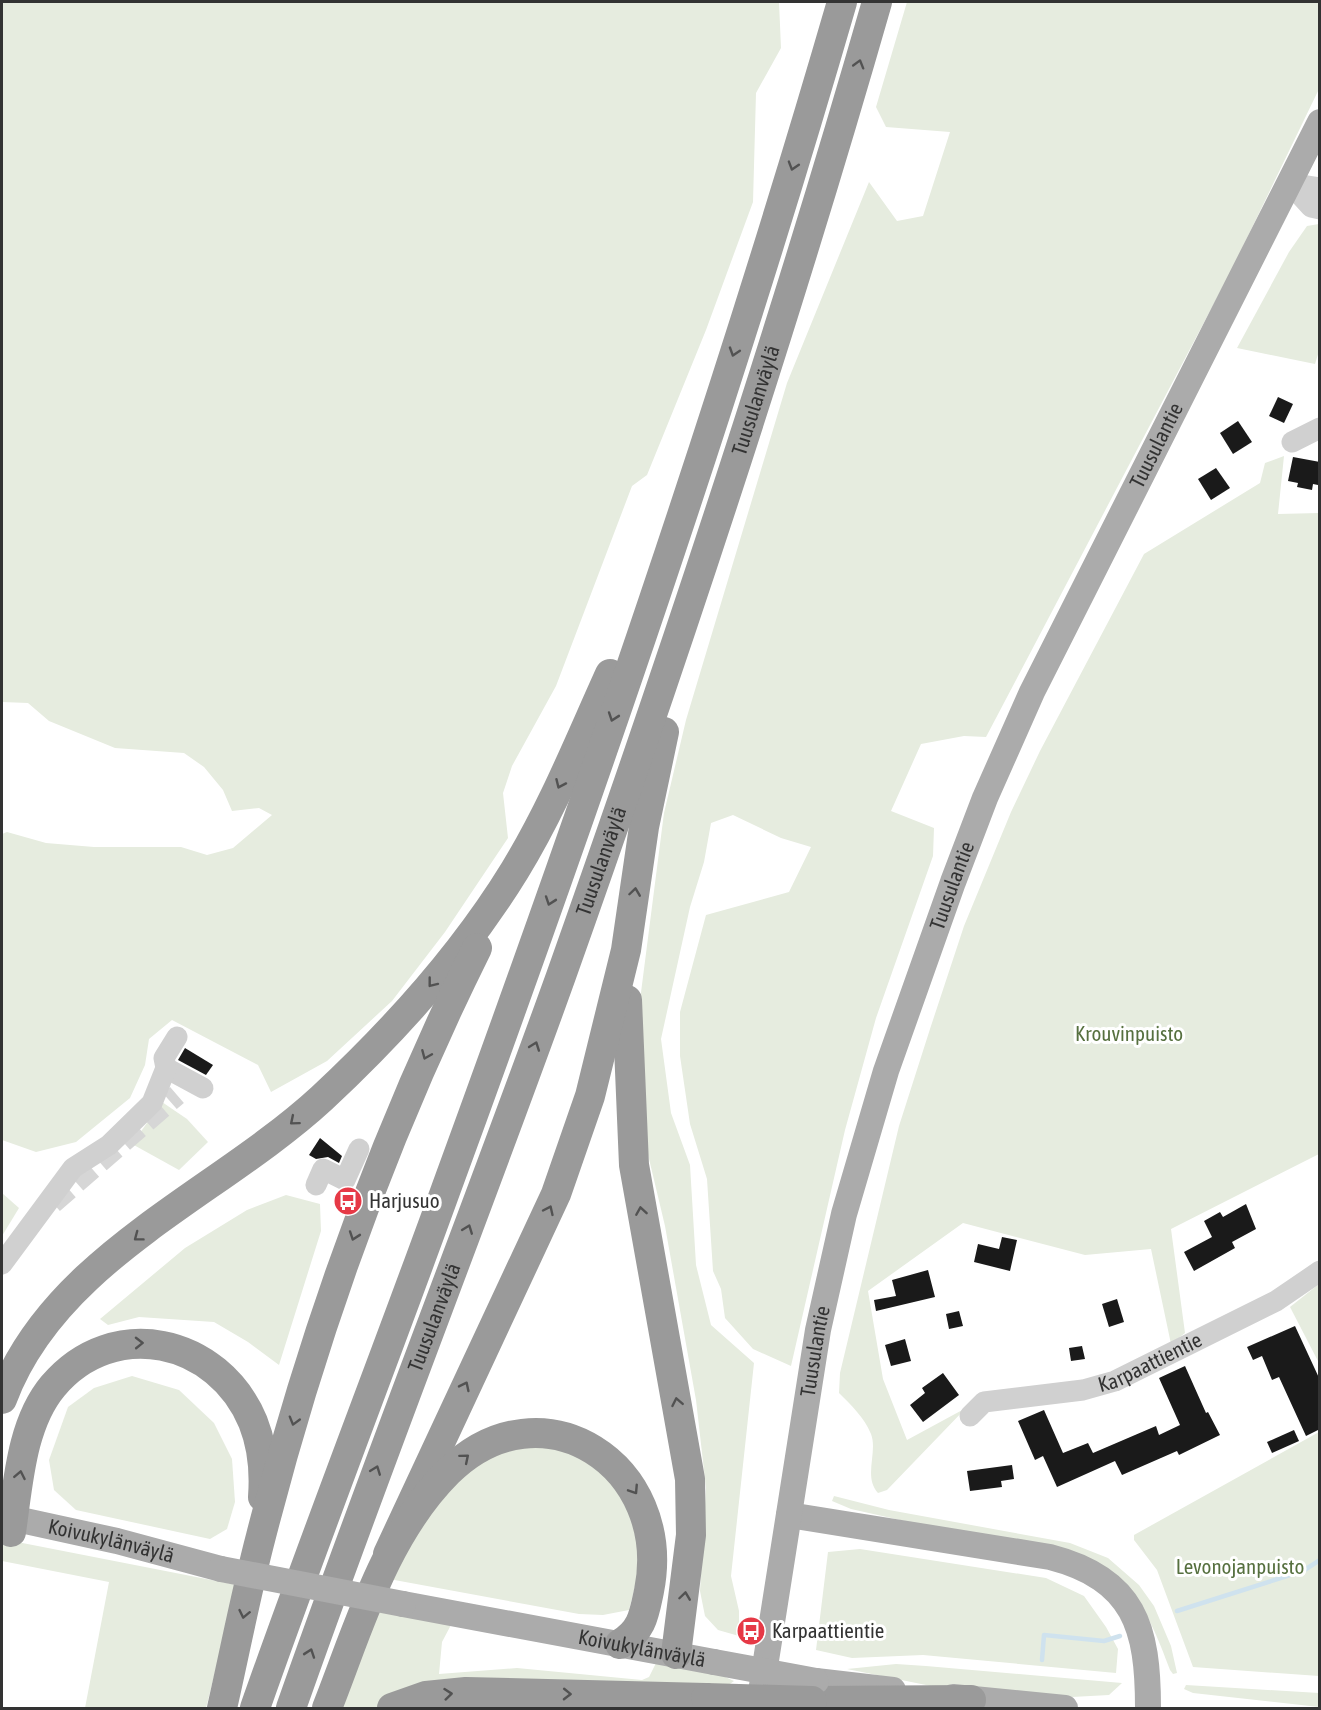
<svg xmlns="http://www.w3.org/2000/svg" width="1321" height="1710" viewBox="0 0 1321 1710" font-family="'Asap Condensed',sans-serif">
<rect width="100%" height="100%" fill="#fff"/>
<g fill="#e6ecdf">
<polygon points="2,2 779,2 781,48 756,93 753,202 706,330 647,475 632,486 556,686 512,766 503,793 508,838 445,932 392,1001 327,1061 271,1092 258,1065 172,1020 149,1039 145,1065 130,1098 76,1142 36,1152 2,1140 2,834 7,832 46,843 94,847 181,847 207,855 233,848 272,815 259,808 232,811 223,790 204,767 184,753 115,748 49,721 28,703 2,702"/>
<polygon points="907,2 1319,2 1319,89 1231,271 986,737 964,736 921,744 891,811 934,828 933,856 876,1018 845,1130 791,1366 753,1349 725,1318 721,1289 713,1271 707,1179 690,1124 680,1056 680,1012 706,915 789,892 811,847 781,838 733,815 711,823 704,862 690,907 661,1039 671,1113 690,1165 696,1265 711,1325 754,1363 731,1576 739,1611 739,1636 718,1630 705,1616 700,1591 706,1488 696,1400 665,1226 645,1142 639,1008 664,813 686,720 787,383 869,182 897,221 923,216 950,132 886,127 876,107"/>
<polygon points="1319,224 1320,348 1315,364 1237,348 1289,252 1307,226"/>
<path d="M1284,456L1278,514L1319,513V1154L1171,1229L1185,1333L1171,1344L1151,1249L1085,1255L963,1223L868,1291L883,1379L907,1440L966,1408L887,1490L878,1493C863,1477 878,1452 871,1434C864,1417 851,1405 839,1393L840,1373L899,1126L930,1029L964,926L1011,812L1040,751L1144,554L1260,483L1265,463Z"/>
<polygon points="162,1102 187,1119 208,1142 179,1170 132,1144"/>
<polygon points="2,1193 19,1208 2,1236"/>
<polygon points="286,1195 320,1204 321,1231 279,1365 248,1342 214,1322 139,1317 108,1325 100,1319 185,1248 247,1210"/>
<polygon points="1319,1284 1319,1363 1290,1307"/>
<polygon points="132,1376 179,1390 214,1423 232,1459 235,1502 227,1529 210,1539 76,1510 54,1490 49,1460 68,1407 94,1388"/>
<polygon points="1319,1432 1319,1676 1193,1667 1157,1570 1134,1540 1134,1535"/>
<polygon points="547,1441 618,1478 643,1555 629,1610 603,1615 579,1614 389,1579 394,1560 474,1460"/>
<path d="M834,1496L889,1510L1070,1543L1108,1558L1139,1585L1154,1606L1171,1646L1177,1673L1173,1674L1170,1670C1158,1638 1147,1609 1124,1583L940,1529L851,1509L832,1501Z"/>
<polygon points="2,1539 237,1585 206,1708 85,1708 109,1582 2,1561"/>
<polygon points="860,1549 1046,1578 1084,1596 1106,1627 1118,1649 1116,1673 923,1655 852,1658 816,1650 828,1552"/>
<polygon points="373,1610 452,1623 442,1642 439,1674 517,1668 642,1680 649,1677 656,1663 721,1675 734,1681 723,1689 386,1704 377,1708 337,1708"/>
<polygon points="896,1664 926,1666 1122,1683 1109,1695 1072,1697 931,1686 847,1669"/>
<polygon points="1186,1685 1319,1693 1319,1707 1193,1693 1184,1689"/>
</g>
<g fill="none" stroke-linecap="round" stroke-linejoin="round">
<g stroke="#cfe2ee" stroke-width="4.5">
<polyline points="1177,1611 1303,1571 1320,1560"/>
<polyline points="1042,1660 1044,1635 1104,1641 1120,1636"/>
</g>
</g>
<g fill="#1a1a1a">
<polygon points="1278,397 1293,404 1284,423 1269,416"/>
<polygon points="1238,421 1252,442 1233,454 1220,433"/>
<polygon points="1293,457 1320,462 1318,485 1313,484 1312,490 1297,487 1298,483 1288,481"/>
<polygon points="1216,468 1230,488 1211,500 1198,479"/>
<polygon points="185,1048 213,1065 206,1075 178,1060"/>
<polygon points="320,1138 342,1156 339,1163 328,1157 316,1159 309,1155"/>
<polygon points="1246,1204 1256,1229 1232,1242 1235,1248 1194,1271 1184,1252 1212,1237 1204,1221 1220,1212 1223,1217"/>
<polygon points="1002,1237 1017,1240 1010,1271 974,1262 978,1244 999,1249"/>
<polygon points="928,1270 935,1297 876,1311 874,1300 896,1296 892,1280"/>
<polygon points="1117,1299 1124,1322 1109,1327 1102,1304"/>
<polygon points="959,1311 963,1326 949,1329 946,1314"/>
<polygon points="1295,1326 1320,1380 1320,1429 1306,1436 1279,1377 1272,1380 1262,1356 1253,1360 1247,1347"/>
<polygon points="905,1339 911,1361 891,1366 885,1345"/>
<polygon points="1082,1346 1085,1359 1071,1361 1069,1348"/>
<polygon points="1185,1366 1206,1413 1208,1412 1220,1435 1179,1455 1177,1451 1122,1475 1115,1461 1057,1487 1043,1456 1035,1460 1018,1421 1044,1410 1063,1453 1088,1443 1093,1453 1156,1426 1159,1435 1180,1425 1159,1378"/>
<polygon points="943,1373 959,1395 923,1422 910,1405 925,1393 922,1388"/>
<polygon points="1294,1430 1299,1441 1272,1453 1267,1442"/>
<polygon points="1012,1465 1014,1479 1001,1481 1002,1487 970,1491 967,1471"/>
</g>
<g fill="none" stroke-linecap="round" stroke-linejoin="round">
<polyline stroke="#d6d6d6" stroke-width="21" stroke-dasharray="21 10" stroke-linecap="butt" points="53,1203 177,1095"/>
<g stroke="#d0d0d0" stroke-width="21">
<polyline points="1289,183 1311,207 1320,209"/>
<polyline points="1289,183 1320,188"/>
<polyline points="1292,442 1320,428"/>
<polyline points="166,1068 203,1088"/>
<polyline points="316,1185 323,1169 345,1180 359,1149"/>
<polyline points="2,1264 73,1168 109,1145 152,1103 166,1068 164,1058 177,1037"/>
<path id="s1" d="M970,1416L984,1402L1083,1390L1115,1381L1276,1301L1320,1271"/>
</g>
<g stroke="#ababab" stroke-width="26">
<path d="M789,1515L1050,1557C1135,1579 1148,1628 1148,1708"/>
<path id="s2" d="M2,1516L117,1541L221,1569"/>
<path id="s3" d="M403,1604L714,1662"/>
<polyline points="816,1681 893,1690"/>
<path id="s4" d="M761,1692L818,1330L844,1214L886,1071L953,882L985,798L1032,692L1320,122"/>
<polyline points="953,1697 1065,1708"/>
</g>
<g stroke="#9a9a9a" stroke-width="30">
<polyline points="627,1000 634,1165 690,1479 691,1535 676,1654"/>
<path d="M2,1399C54,1258 218,1194 322,1098C395,1030 463,955 515,870C553,808 580,740 610,674"/>
<path d="M11,1532C18,1485 21,1424 53,1386C113,1315 218,1338 253,1422C263,1447 265,1470 263,1497"/>
<polyline points="388,1554 556,1194 590,1096 626,950 644,827 664,732"/>
<polyline points="812,1701 971,1700"/>
<path d="M222,1708C235,1651 246,1593 261,1536C313,1333 384,1135 477,948"/>
<path d="M255,1708C316,1534 383,1363 446,1189C589,798 726,402 842,2"/>
<path id="s5" d="M291,1708C377,1463 473,1221 561,976C675,655 783,330 877,2"/>
<path d="M327,1708C359,1627 384,1536 448,1472C542,1379 674,1466 649,1591C644,1615 642,1631 620,1644"/>
<polyline points="392,1708 426,1696 466,1692 706,1698"/>
</g>
<g stroke="#ababab" stroke-width="26">
<polyline points="221,1569 403,1604"/>
<polyline points="714,1662 816,1681"/>
</g>
<polyline stroke="#9a9a9a" stroke-width="30" points="706,1698 812,1701"/>
</g>
<defs><path id="oneway-chevron" d="M-2-3.5L2.5 0L-2 3.5" fill="none" stroke-width="1.6" stroke-linecap="round" stroke-linejoin="round" transform="scale(1.5)"/></defs>
<g stroke="#525252">
<use href="#oneway-chevron" transform="translate(859 64) rotate(-74)"/>
<use href="#oneway-chevron" transform="translate(793 166) rotate(107)"/>
<use href="#oneway-chevron" transform="translate(734 352) rotate(108)"/>
<use href="#oneway-chevron" transform="translate(613 717) rotate(109)"/>
<use href="#oneway-chevron" transform="translate(560 784) rotate(114)"/>
<use href="#oneway-chevron" transform="translate(635 892) rotate(-82)"/>
<use href="#oneway-chevron" transform="translate(550 901) rotate(109)"/>
<use href="#oneway-chevron" transform="translate(432 983) rotate(128)"/>
<use href="#oneway-chevron" transform="translate(535 1046) rotate(-70)"/>
<use href="#oneway-chevron" transform="translate(426 1055) rotate(113)"/>
<use href="#oneway-chevron" transform="translate(294 1121) rotate(140)"/>
<use href="#oneway-chevron" transform="translate(549 1210) rotate(-65)"/>
<use href="#oneway-chevron" transform="translate(641 1211) rotate(-99)"/>
<use href="#oneway-chevron" transform="translate(468 1229) rotate(-69)"/>
<use href="#oneway-chevron" transform="translate(354 1236) rotate(109)"/>
<use href="#oneway-chevron" transform="translate(138 1237) rotate(143)"/>
<use href="#oneway-chevron" transform="translate(139 1343) rotate(-1)"/>
<use href="#oneway-chevron" transform="translate(465 1386) rotate(-64)"/>
<use href="#oneway-chevron" transform="translate(677 1402) rotate(-101)"/>
<use href="#oneway-chevron" transform="translate(294 1421) rotate(106)"/>
<use href="#oneway-chevron" transform="translate(465 1458) rotate(-40)"/>
<use href="#oneway-chevron" transform="translate(376 1470) rotate(-69)"/>
<use href="#oneway-chevron" transform="translate(20 1475) rotate(-79)"/>
<use href="#oneway-chevron" transform="translate(634 1490) rotate(57)"/>
<use href="#oneway-chevron" transform="translate(685 1596) rotate(-82)"/>
<use href="#oneway-chevron" transform="translate(244 1614) rotate(102)"/>
<use href="#oneway-chevron" transform="translate(310 1653) rotate(-71)"/>
<use href="#oneway-chevron" transform="translate(448 1694) rotate(-6)"/>
<use href="#oneway-chevron" transform="translate(567 1694) rotate(1)"/>
</g>
<defs>
<g id="bus-disc" transform="scale(1.5)"><circle r="9.5" fill="#e63946" stroke="#fff"/><path d="M-5-6H5V4H4V6H2V4H-2V6H-4V4H-5ZM-3.5-4V0h7V-4ZM-3.5 1.2v1.5H-2V1.2ZM2 1.2v1.5H3.5V1.2Z" fill="#fff"/></g>
</defs>
<g fill-rule="evenodd">
<use href="#bus-disc" x="348" y="1201"/>
<use href="#bus-disc" x="751" y="1631"/>
</g>
<g text-anchor="middle" stroke-width="6" stroke-linejoin="round" paint-order="stroke">
<g font-size="21" fill="#333" stroke="#fff">
<text dy="7" stroke="none"><textPath href="#s5" startOffset="1388">Tuusulanväylä</textPath></text>
<text dy="7" stroke="none"><textPath href="#s4" startOffset="1317">Tuusulantie</textPath></text>
<text dy="7" stroke="none"><textPath href="#s5" startOffset="902">Tuusulanväylä</textPath></text>
<text dy="7" stroke="none"><textPath href="#s4" startOffset="831">Tuusulantie</textPath></text>
<text dy="7" stroke="none"><textPath href="#s5" startOffset="416">Tuusulanväylä</textPath></text>
<text dy="7" stroke="none"><textPath href="#s4" startOffset="345">Tuusulantie</textPath></text>
<text dy="7" stroke="none"><textPath href="#s1" startOffset="192">Karpaattientie</textPath></text>
<text dy="7" stroke="none"><textPath href="#s2" startOffset="112">Koivukylänväylä</textPath></text>
<text dy="7" stroke="none"><textPath href="#s3" startOffset="243">Koivukylänväylä</textPath></text>
</g>
<g font-size="21" fill="#56703f" stroke="#fff">
<text x="1129" y="1041">Krouvinpuisto</text>
<text x="1240" y="1574">Levonojanpuisto</text>
</g>
<g font-size="21" fill="#333" stroke="#fff" text-anchor="start">
<text x="369" y="1208">Harjusuo</text>
<text x="772" y="1638">Karpaattientie</text>
</g>
</g>
<rect width="1321" height="1710" fill="none" stroke="#333333" stroke-width="6"/>
</svg>
